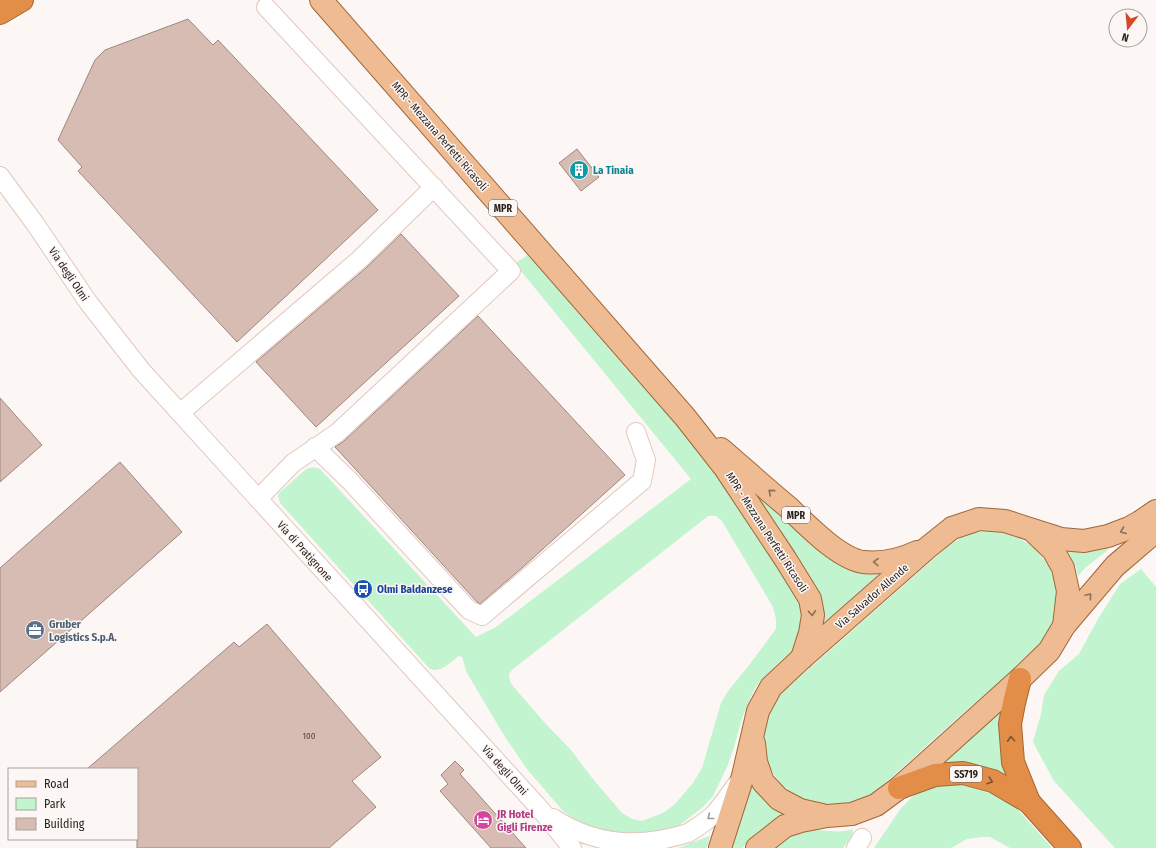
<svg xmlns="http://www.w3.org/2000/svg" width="1156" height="848" viewBox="0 0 1156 848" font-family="'Fira Sans Condensed',sans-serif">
<rect width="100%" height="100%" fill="#fcf7f4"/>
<g fill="#c1f4cf" fill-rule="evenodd">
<path d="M528,255L624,366L711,463L804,601L799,645L779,662L759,682L753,692L742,718L734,747L727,767L713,796L703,807L677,827L662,833L629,838L582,824L563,811L527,769L505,737L467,673L462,657L459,656C451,662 439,675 429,668L280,503L278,496L279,493L305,470C310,467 314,467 320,469L476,637L496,627L691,479L521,271L514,264ZM708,516H716L722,521L773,607L776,619V629L750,664L728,691L721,703L702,768L693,783L674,805L663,813L642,821L632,819L622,813L593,779L571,750L545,723L512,685L510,681L509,674L512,670Z"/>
<polygon points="730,461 878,572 879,574 818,628"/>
<path d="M992,531C1017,534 1036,545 1049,567C1052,574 1056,582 1057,590C1058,600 1054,622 1049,631C1038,651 1008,674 991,689C957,718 924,748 891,778C879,788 868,799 853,803C807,816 761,782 763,734C764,720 771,708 777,697L946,548C963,535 971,532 992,531Z"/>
<polygon points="1108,548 1108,550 1086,567 1078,576 1076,567 1068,551 1068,550 1096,550"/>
<polygon points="1141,569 1156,587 1156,848 1115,848 1054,781 1033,742 1041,714 1044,695 1059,671 1079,654 1098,619 1120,584"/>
<polygon points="1002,710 1012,782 938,766"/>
<polygon points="955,783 971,784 989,788 1015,806 1052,848 1010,848 990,837 981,837 967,839 951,848 874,848 901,808 916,793 934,785"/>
<polygon points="751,785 753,785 763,799 782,815 782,817 763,828 755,834 742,848 729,848"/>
<path d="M853,829L852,836L843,848H769C783,839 796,831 812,830C819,829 825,831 831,831C838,832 846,831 853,829Z"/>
<polygon points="709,836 710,836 707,848 678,848"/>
</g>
<g fill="#d7bcb3" stroke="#9f867e">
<polygon points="188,19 213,45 218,40 378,210 237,342 78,171 82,167 58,140 95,60 105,50"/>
<polygon points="577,149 599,177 581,191 559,163"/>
<polygon points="401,234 459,296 316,427 256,362 366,268"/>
<polygon points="478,316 625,475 523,567 480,604 477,602 335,447 344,441"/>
<polygon points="0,398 42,445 0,482"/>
<polygon points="120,462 182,532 0,692 0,568"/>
<polygon points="267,624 381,757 352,781 376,807 329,848 137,848 137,769 87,769 234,642 239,647"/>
<polygon points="455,761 464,770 460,774 526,848 491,848 440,791 448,784 441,775"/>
</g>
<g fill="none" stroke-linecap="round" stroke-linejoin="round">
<g stroke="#e1c8bc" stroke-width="20">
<g id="minor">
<polyline points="0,176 36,225 88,302 141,370 541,810 572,848"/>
<polyline points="180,413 359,260 434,187"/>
<polyline points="315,447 350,481 469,610 482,616 642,481 646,460 636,432"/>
<polyline points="258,499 293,463 337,433 511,271 266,7"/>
<path d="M553,818C596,846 640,848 688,833C697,827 708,821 715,813C723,804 730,793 737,784"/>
<polyline points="856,848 862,838"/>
</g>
</g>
<g stroke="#a16739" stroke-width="24">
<g id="major">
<polyline points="321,0 685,417 725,468 786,560 810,599 813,615 810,633 802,658"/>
<path d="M721,449C743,468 765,488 788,507C806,524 838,558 863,562C882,564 900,560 917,552"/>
<polyline points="1035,533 1053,550 1063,568 1068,591 1064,626"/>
<polyline points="754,743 756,762 763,782 779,799 800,810 822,815"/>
<polyline points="720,848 743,776 758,711 771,687 802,658 927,548 952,528 979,519 1005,521 1061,539 1084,541 1108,536 1129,528 1140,522 1156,511"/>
<polyline points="757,848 785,826 801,821 827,816 852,814 876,805 899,788 1020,679 1049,651 1064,626 1115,566 1156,531"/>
</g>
</g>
<g stroke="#a16739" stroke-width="24">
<g id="highway">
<polyline points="0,13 22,0"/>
<polyline points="1020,679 1014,703 1010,724 1013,762 1029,802"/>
<polyline points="899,788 935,775 963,773 993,781 1029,802 1070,848"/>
</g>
</g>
<use href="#minor" stroke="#fff" stroke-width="18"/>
<use href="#major" stroke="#eebb92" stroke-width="22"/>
<use href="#highway" stroke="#e28e49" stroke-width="22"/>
</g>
<defs><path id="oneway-chevron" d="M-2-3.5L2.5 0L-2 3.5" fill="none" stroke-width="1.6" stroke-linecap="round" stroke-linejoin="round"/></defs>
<g stroke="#8c6d56">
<use href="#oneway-chevron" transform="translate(771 492) rotate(-139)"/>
<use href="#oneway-chevron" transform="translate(1123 531) rotate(159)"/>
<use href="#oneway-chevron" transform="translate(876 562) rotate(-179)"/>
<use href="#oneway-chevron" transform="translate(1089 596) rotate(-50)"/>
<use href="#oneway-chevron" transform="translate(812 613) rotate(86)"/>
</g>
<g stroke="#7c5130">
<use href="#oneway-chevron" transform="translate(1011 739) rotate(-94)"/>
<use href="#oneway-chevron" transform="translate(990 781) rotate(19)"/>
</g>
<use stroke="#9f9a98" href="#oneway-chevron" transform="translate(710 817) rotate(141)"/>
<defs>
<g id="building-disc" transform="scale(1)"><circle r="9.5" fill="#0f9aa8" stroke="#fcf7f4"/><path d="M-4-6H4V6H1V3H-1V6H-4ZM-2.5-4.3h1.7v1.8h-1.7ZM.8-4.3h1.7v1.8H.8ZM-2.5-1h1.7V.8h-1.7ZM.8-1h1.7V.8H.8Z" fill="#fff"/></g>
<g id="bus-disc" transform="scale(1)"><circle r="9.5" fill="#1a4fb4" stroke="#fcf7f4"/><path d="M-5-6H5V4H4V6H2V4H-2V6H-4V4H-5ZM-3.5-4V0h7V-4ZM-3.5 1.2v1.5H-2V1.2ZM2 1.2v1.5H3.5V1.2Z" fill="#fff"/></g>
<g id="office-disc" transform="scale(1)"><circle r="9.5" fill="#5c6f8a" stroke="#fcf7f4"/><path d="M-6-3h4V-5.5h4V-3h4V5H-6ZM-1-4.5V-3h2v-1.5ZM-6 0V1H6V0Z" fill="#fff"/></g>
<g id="hotel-disc" transform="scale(1)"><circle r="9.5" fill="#d1479c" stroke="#fcf7f4"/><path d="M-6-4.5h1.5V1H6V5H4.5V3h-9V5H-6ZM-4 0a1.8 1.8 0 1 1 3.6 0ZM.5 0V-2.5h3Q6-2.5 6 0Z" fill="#fff"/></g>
</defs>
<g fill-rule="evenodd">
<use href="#building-disc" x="579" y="170"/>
<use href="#bus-disc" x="363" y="589"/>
<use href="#office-disc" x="35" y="630"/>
<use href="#hotel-disc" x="483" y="820"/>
</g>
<g text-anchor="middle" stroke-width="3" stroke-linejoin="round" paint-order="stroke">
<g font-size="9" fill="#544641">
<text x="309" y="739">100</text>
</g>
<g fill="#fcf7f4" stroke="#68605c" stroke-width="1">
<rect x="489" y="200" width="28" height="16" rx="3"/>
<rect x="782" y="507" width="28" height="16" rx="3"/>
<rect x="950" y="766" width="32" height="16" rx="3"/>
</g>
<g font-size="10" font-weight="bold" fill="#291f1b">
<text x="503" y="212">MPR</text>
<text x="796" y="519">MPR</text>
<text x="966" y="778">SS719</text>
</g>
<g font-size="11" fill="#291f1b" stroke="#fcf7f4">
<text transform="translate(440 136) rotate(49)" y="4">MPR - Mezzana Perfetti Ricasoli</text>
<text transform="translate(69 274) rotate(56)" y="4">Via degli Olmi</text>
<text transform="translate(767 532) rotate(57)" y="4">MPR - Mezzana Perfetti Ricasoli</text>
<text transform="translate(305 551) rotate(48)" y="4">Via di Pratignone</text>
<text transform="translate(872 596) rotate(-41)" y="4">Via Salvador Allende</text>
<text transform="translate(505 770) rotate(48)" y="4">Via degli Olmi</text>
</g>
<g font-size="11" font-weight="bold" fill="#0d838f" stroke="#fcf7f4" text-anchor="start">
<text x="593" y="174">La Tinaia</text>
</g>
<g font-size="11" font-weight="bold" fill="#164399" stroke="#fcf7f4" text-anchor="start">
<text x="377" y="593">Olmi Baldanzese</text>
</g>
<g font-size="11" font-weight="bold" fill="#4e5e75" stroke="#fcf7f4" text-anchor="start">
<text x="49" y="628">Gruber<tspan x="49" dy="13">Logistics S.p.A.</tspan></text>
</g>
<g font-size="11" font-weight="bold" fill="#b23c85" stroke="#fcf7f4" text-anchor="start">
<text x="497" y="818">JR Hotel<tspan x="497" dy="13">Gigli Firenze</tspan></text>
</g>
</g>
<rect x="8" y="768" width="130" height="72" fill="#fcf7f4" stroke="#a8a19d"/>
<rect x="16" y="781" width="20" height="6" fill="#eebb92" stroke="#a8a19d"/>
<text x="44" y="788" font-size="12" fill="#291f1b">Road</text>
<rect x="16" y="798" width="20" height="12" fill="#c1f4cf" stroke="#a8a19d"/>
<text x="44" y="808" font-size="12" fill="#291f1b">Park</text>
<rect x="16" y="818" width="20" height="12" fill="#d7bcb3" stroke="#a8a19d"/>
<text x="44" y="828" font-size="12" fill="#291f1b">Building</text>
<g transform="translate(1128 28) rotate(196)"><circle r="19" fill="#fcf7f4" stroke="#a8a19d"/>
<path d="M0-3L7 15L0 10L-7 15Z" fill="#d3492a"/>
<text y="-6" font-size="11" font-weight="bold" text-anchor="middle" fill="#291f1b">N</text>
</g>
</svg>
